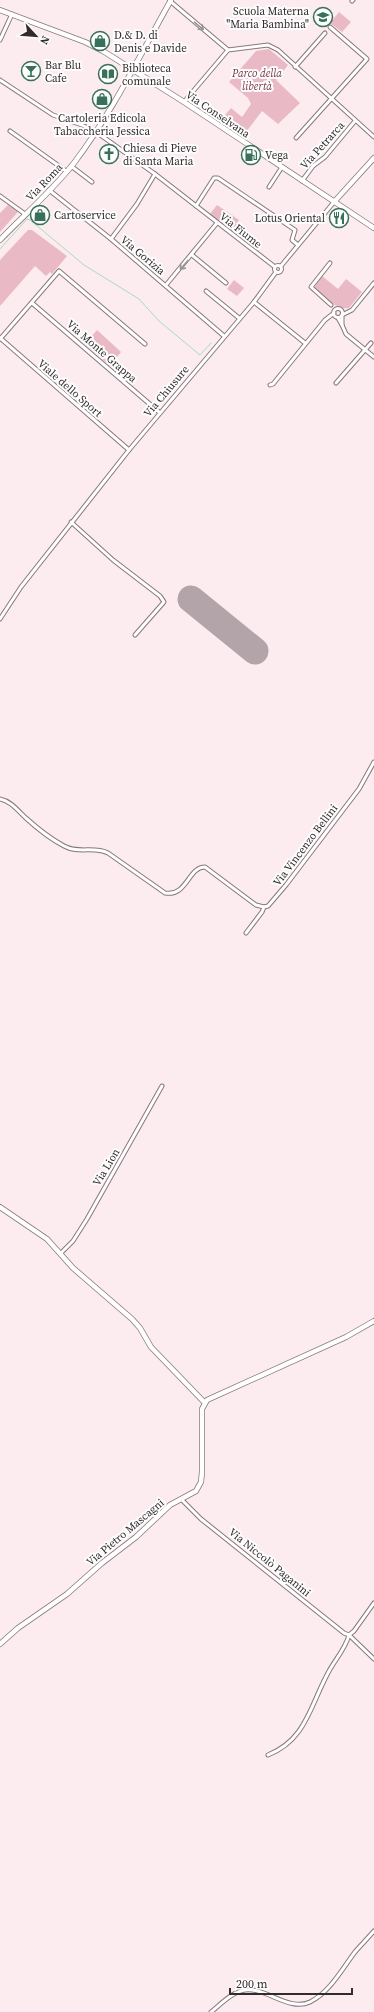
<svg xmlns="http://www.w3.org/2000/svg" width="374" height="2012" viewBox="0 0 374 2012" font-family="'Source Serif 4',serif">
<rect width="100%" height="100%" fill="#fcebef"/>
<g fill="#eab9c6">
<polygon points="339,12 351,22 342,32 330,23"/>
<polygon points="269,49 288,65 276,80 300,103 278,124 262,111 243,136 220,121 231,108 242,117 251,104 248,98 229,82 256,51"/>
<polygon points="8,205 18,211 17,213 0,232 0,213"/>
<polygon points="217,205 239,220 232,232 210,214"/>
<polygon points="28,230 32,230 67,256 52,274 50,272 46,276 35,266 0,306 0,260"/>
<path d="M322,276L338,289L346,279L362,292L349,308C337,311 322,295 314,288Z"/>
<polygon points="234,280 244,288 237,296 227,289"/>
<polygon points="97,330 121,352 110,366 85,344"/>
</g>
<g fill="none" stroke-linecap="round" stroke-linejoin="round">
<polyline stroke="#a7dcc4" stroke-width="1" points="0,249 27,219 30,220 84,265 139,299 159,321 200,355 211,343"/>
<polyline stroke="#b2a4a8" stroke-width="27" points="191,599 255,651"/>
<g stroke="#87787c" stroke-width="5">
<g id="street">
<polyline points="170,1 228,50"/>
<polyline points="352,1 353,0"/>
<polyline points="0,40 12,14"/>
<polyline points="295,67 325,33"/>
<polyline points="0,80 53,115 82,125 99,134 155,174 275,267"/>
<polyline points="184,102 228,50 268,45 278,50 374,137"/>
<polyline points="10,131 66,171"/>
<polyline points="296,138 367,59 330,27"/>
<polyline points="71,166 92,182"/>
<polyline points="302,181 313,166 325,157 355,121"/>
<polyline points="269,187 282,167"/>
<polyline points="49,190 111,239 224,336"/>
<polyline points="0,196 25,214"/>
<polyline points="196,206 214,178 218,178 295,230 292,240 298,245"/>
<polyline points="111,239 137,204 155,174"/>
<polyline points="192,255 226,283"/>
<polyline points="330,263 311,287 331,305"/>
<circle cx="278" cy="269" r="3.5"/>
<polyline points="281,266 334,202"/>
<polyline points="166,285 217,223"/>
<polyline points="206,291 239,318"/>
<polyline points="254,302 305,343"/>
<polyline points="32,303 159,412"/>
<circle cx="338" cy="313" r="4.5"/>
<polyline points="338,318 342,325 342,315 352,310 374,283"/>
<polyline points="342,325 346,334 374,357"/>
<polyline points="0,338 129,450"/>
<polyline points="0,339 59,271 145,344"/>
<polyline points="336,383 371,343"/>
<polyline points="270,385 273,384 325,320 334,313"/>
<polyline points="71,522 113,560 160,596 164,602 135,635"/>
<polyline points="0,619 21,587 129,450 254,302 276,272"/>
<path d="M0,799C11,801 19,812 27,819C38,829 51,839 64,846C78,854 94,846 108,853L165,893C187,897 188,867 205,867L256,905L264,907"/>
<polyline points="246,933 262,912 264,907 268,906 286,885 359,789 374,762"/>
<polyline points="61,1253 73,1241 87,1219 162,1086"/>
<polyline points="182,1500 201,1519 344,1633 349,1635 374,1659"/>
<path d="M268,1755C306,1740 310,1706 328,1673C334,1661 346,1648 349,1635L354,1631L374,1603"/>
<path d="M211,2012C221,2004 232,1992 245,1990C266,1987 289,2012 310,2002C330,1992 342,1969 355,1952C361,1945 368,1938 374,1931"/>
</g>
</g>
<g stroke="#87787c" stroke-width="6">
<g id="secondary">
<polyline points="0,10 85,42 103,51 184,102 374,228"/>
<polyline points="334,202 374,158"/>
<path d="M0,240C24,215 52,191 74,163C112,113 140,55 171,0"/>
<polyline points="0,1207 47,1239 73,1268 132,1319 140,1328 151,1347 204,1402"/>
<polyline points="0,1644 18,1628 67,1594 102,1563 136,1537 170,1505 196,1491 201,1482 202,1472 202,1409 207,1400 346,1337 374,1321"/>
</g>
</g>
<use href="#street" stroke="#fff" stroke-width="3"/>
<use href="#secondary" stroke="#fff" stroke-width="4.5"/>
</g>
<defs><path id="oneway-shaft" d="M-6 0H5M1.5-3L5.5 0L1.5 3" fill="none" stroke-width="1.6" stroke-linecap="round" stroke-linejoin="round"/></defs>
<g stroke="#989596">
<use href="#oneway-shaft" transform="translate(199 26) rotate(40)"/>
<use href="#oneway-shaft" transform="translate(184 265) rotate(131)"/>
</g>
<defs>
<g id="school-ring" transform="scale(1)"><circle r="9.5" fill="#fdfdfd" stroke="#37715a" stroke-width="1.5"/><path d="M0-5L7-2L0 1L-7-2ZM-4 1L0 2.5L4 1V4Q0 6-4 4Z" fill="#37715a"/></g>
<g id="shop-ring" transform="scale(1)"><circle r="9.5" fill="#fdfdfd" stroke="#37715a" stroke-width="1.5"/><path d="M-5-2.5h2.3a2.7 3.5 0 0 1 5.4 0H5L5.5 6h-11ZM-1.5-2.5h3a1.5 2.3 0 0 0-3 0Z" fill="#37715a"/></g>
<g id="bar-ring" transform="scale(1)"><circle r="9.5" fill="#fdfdfd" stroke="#37715a" stroke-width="1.5"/><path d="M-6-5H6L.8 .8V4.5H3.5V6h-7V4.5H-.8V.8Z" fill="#37715a"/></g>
<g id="library-ring" transform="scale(1)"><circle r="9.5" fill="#fdfdfd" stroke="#37715a" stroke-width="1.5"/><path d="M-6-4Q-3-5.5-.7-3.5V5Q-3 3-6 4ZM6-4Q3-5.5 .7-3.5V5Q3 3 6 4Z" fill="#37715a"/></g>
<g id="church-ring" transform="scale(1)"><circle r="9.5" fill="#fdfdfd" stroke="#37715a" stroke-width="1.5"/><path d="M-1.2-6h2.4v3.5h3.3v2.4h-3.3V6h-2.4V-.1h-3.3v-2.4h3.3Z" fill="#37715a"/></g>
<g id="fuel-ring" transform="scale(1)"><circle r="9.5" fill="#fdfdfd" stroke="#37715a" stroke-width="1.5"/><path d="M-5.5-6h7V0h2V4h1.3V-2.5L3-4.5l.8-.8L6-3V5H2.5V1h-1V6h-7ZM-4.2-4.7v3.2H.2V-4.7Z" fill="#37715a"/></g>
<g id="restaurant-ring" transform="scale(1)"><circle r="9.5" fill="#fdfdfd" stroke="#37715a" stroke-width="1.5"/><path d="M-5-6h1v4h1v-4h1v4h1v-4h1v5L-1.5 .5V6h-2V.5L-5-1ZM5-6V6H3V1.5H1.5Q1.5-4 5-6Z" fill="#37715a"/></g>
</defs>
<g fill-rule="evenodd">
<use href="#school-ring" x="323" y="17"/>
<use href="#shop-ring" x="100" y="41"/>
<use href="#bar-ring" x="31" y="71"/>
<use href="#library-ring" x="108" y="74"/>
<use href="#shop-ring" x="102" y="99"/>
<use href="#church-ring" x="109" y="154"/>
<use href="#fuel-ring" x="251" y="155"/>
<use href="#shop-ring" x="40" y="215"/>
<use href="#restaurant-ring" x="339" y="218"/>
</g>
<g text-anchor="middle" stroke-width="4" stroke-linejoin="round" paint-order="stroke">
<g font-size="11" fill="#322b2d" stroke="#fdfdfd" text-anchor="start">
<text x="309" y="15" text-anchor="end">Scuola Materna<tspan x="309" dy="13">"Maria Bambina"</tspan></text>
<text x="114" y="39">D.&amp; D. di<tspan x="114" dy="13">Denis e Davide</tspan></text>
<text x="45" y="69">Bar Blu<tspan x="45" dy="13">Cafe</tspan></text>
<text x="122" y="72">Biblioteca<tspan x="122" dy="13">comunale</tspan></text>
<text x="102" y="122" text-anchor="middle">Cartoleria Edicola<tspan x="102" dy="13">Tabaccheria Jessica</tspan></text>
<text x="123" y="152">Chiesa di Pieve<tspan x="123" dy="13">di Santa Maria</tspan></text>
<text x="265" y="159">Vega</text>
<text x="54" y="219">Cartoservice</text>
<text x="325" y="222" text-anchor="end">Lotus Oriental</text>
</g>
<g font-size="11" font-style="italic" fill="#79384e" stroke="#fdfdfd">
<text x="257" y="77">Parco della<tspan x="257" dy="13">libertà</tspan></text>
</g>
<g font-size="11" fill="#322b2d" stroke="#fdfdfd">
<text transform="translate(218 114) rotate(34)" y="4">Via Conselvana</text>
<text transform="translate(322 145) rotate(-48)" y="4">Via Petrarca</text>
<text transform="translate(44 182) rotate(-46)" y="4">Via Roma</text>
<text transform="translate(241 230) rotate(38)" y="4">Via Fiume</text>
<text transform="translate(143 255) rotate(40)" y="4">Via Gorizia</text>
<text transform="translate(102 351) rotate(41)" y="4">Via Monte Grappa</text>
<text transform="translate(70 388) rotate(41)" y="4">Viale dello Sport</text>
<text transform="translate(166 391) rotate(-50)" y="4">Via Chiusure</text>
<text transform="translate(305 845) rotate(-53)" y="4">Via Vincenzo Bellini</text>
<text transform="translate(106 1167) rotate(-59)" y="4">Via Lion</text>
<text transform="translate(125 1532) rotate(-40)" y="4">Via Pietro Mascagni</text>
<text transform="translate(270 1562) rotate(39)" y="4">Via Niccolò Paganini</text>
</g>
</g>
<g transform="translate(36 36) rotate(116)" stroke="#fdfdfd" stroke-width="3" paint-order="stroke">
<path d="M0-3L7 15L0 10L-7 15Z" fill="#322b2d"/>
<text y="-6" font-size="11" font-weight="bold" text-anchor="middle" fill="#322b2d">N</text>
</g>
<path d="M230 1988v6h122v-6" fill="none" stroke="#322b2d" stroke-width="2"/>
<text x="236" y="1988" font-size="12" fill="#322b2d" stroke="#fdfdfd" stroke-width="3" paint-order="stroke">200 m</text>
</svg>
